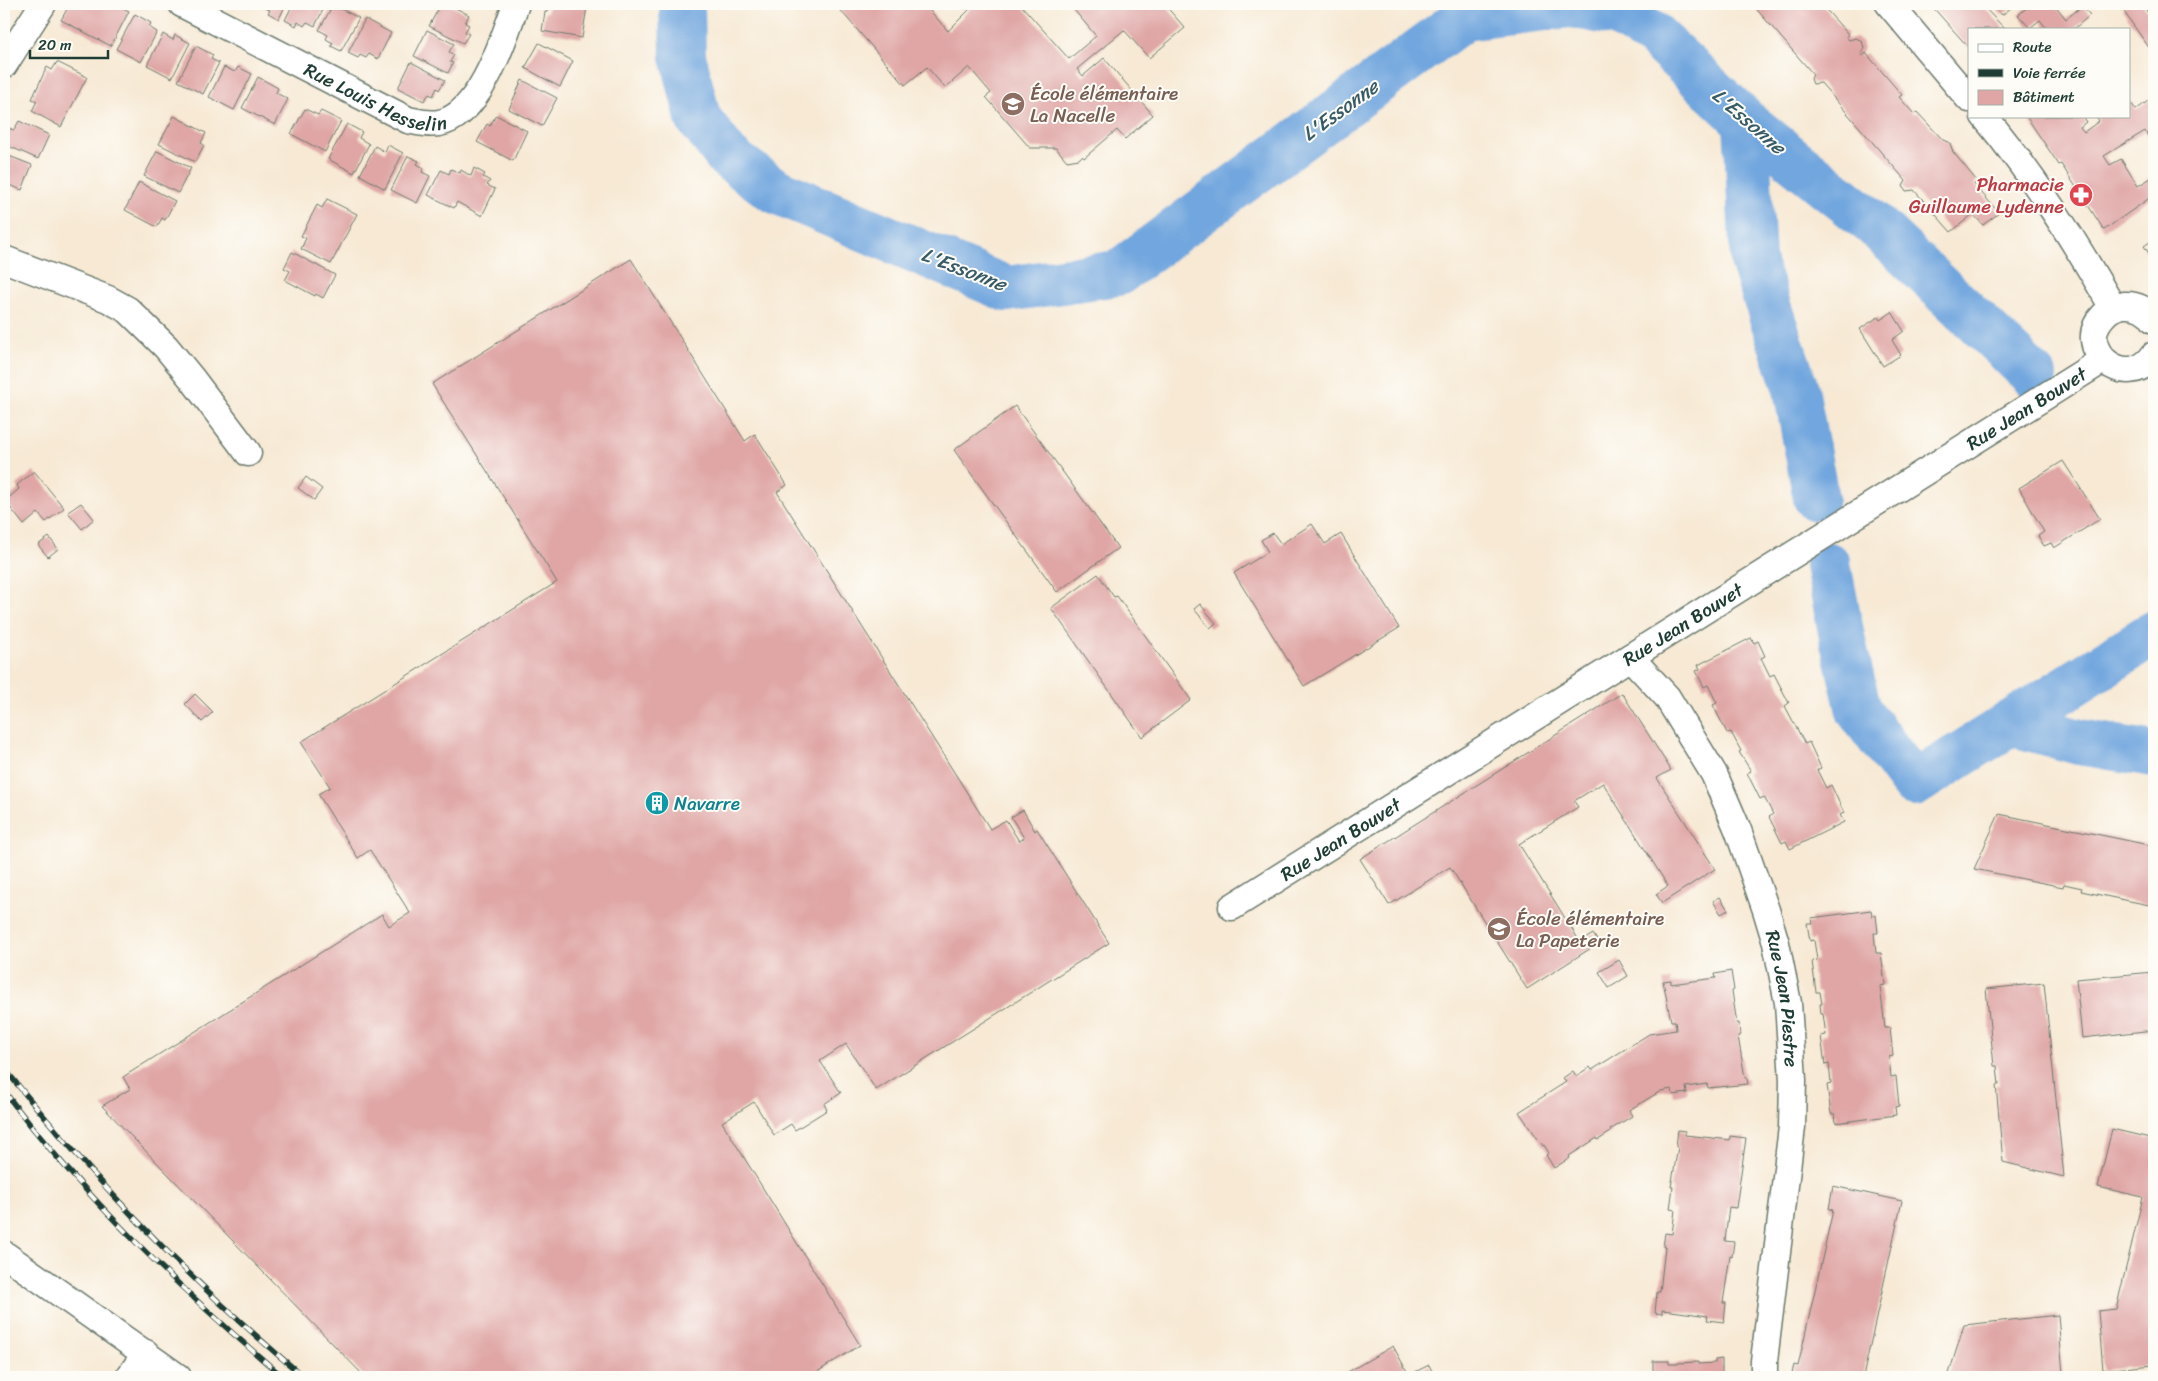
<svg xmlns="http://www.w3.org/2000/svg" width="2158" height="1381" viewBox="0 0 2158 1381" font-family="Sriracha,sans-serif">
<rect width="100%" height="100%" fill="#fdfcf7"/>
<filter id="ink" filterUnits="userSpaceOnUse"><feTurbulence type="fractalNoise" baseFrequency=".02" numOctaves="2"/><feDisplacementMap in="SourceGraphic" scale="10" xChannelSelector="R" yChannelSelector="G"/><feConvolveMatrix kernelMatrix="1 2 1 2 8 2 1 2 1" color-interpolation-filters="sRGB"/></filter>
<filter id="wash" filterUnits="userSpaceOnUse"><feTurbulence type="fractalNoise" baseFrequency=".0096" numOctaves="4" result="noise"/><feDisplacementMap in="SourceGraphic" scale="20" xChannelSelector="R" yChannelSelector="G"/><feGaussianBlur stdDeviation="1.12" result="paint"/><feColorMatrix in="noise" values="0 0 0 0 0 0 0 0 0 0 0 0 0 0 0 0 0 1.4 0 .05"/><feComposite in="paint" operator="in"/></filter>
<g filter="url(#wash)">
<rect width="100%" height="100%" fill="#f7e9d4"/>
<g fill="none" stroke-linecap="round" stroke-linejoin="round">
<g stroke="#71a6de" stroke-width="46">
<polyline points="682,4 683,56 698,118 728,157 774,190 1007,289 1118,273 1464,18 1570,5 1618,14 1654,35 1746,122 1874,224 2034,376"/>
<polyline points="1746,122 1753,261 1796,389 1816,498"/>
<polyline points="1828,565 1843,642 1859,711 1914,784 2011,723 2079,742 2154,754"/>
<polyline points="2011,723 2154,633"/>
</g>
</g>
<g id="blocks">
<g fill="#dfa6a5">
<polygon points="70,4 103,4 111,8 115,4 129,11 111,46 61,20"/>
<polygon points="264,4 286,4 279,19 268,13 270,10 263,7"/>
<polygon points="293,4 326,4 315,26 307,22 304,26 298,22 296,26 285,20"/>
<polygon points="441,4 448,4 469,15 465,23 469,25 465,32 469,34 463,43 429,26"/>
<polygon points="549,4 587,7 582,38 542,31 545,12 547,12"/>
<polygon points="835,4 924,4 948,31 975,4 1020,4 1069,59 1096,36 1069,4 1164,4 1185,28 1149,58 1124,30 1077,69 1083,76 1104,58 1153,115 1125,139 1117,130 1084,158 1082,156 1079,159 1067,161 1056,148 1030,148 986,97 991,93 969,67 945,88 927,67 905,85"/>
<polygon points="1752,4 1821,4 1848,34 1846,37 1849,40 1856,38 1862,41 1864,48 1861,54 1862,56 1866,53 1902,95 1899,97 1914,114 1917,112 1943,140 1950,143 1953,152 1977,181 1974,184 1999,213 1983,225 1973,214 1951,232 1914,190 1906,191 1903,186 1906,181 1821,83 1813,84 1811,79 1813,74"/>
<polygon points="1930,4 1986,4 1983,6 2005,29 1969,29 1969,48"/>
<polygon points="1992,4 2016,4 2002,15"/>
<polygon points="2031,4 2054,4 2066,19 2082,6 2090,15 2074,29 2047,29 2040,20 2030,28 2018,15"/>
<polygon points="2129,4 2142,4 2154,21 2154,46 2150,49 2122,9"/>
<polygon points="333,5 359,18 341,51 331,46 333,43 326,39 328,35 319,30"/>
<polygon points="135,14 151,23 149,27 157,32 141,62 116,49"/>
<polygon points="365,19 391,33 378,59 369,54 366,58 360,55 358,58 348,53"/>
<polygon points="427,30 454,44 449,52 454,55 450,62 453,63 448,73 414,56"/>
<polygon points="163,34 173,40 175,35 190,43 172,78 147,65"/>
<polygon points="539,43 573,61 560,87 525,68"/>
<polygon points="196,46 213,55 211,59 219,63 203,94 178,81"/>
<polygon points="57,62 87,77 61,127 32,111 37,101 32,99 44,73 47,67 52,70"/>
<polygon points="411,62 445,80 439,90 437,88 433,96 429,94 424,101 398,88"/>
<polygon points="224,67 235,72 238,67 252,74 234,110 209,97"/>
<polygon points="258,77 278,88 276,93 288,99 275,125 242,108"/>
<polygon points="522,80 557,98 542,126 509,109"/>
<polygon points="2129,100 2136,110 2149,100 2154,108 2154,146 2145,131 2104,156 2110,165 2121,159 2138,186 2154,176 2154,195 2104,230 2061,164 2059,165 2026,116 2082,116 2086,122 2080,127 2084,132 2099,121 2096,116 2129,116"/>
<polygon points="305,109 318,115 321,111 341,121 325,152 291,134"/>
<polygon points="496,115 527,131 513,161 477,142 487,124 490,126"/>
<polygon points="174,116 206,133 201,143 204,145 195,162 159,144"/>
<polygon points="19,121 49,135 38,159 4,144 4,138 8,128 14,130"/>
<polygon points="347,124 362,132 359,138 369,144 354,173 328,159"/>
<polygon points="388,145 403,153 385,189 360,175 375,146 385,152"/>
<polygon points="157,151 191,168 178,193 144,176"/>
<polygon points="4,154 32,165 22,190 4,183"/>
<polygon points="408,156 419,161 417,164 424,168 422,172 430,176 417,203 391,190"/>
<polygon points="474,168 485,174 483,177 490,181 487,185 495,189 482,216 457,202 454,208 428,195 441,170 449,174 451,169 460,173 461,170 471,176"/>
<polygon points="139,182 175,201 165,220 162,218 157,227 125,210"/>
<polygon points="327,199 357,214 331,264 301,249 306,238 301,236 317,205 322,208"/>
<polygon points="2154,239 2154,261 2144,246"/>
<polygon points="292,252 335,275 323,298 316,294 315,296 285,280 290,271 284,268"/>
<polygon points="631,259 745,441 755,434 787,485 777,492 990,829 1006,820 1019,841 1024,838 1011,817 1023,810 1035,831 1037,829 1109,943 876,1090 846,1044 820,1061 841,1093 824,1104 827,1110 795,1130 791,1124 774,1135 754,1102 722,1122 860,1345 809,1377 365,1377 102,1106 130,1089 123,1077 382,914 389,926 410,913 370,850 358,858 318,794 330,787 301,742 557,582 432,384"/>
<polygon points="1892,312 1904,331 1892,340 1901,355 1883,366 1860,329 1878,317 1880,320"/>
<polygon points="1015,406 1118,548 1057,592 954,450"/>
<polygon points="2063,461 2100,519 2054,548 2051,543 2044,546 2038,536 2044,532 2019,488"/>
<polygon points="34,471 64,508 46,522 38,513 24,525 5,501 19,489 17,485"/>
<polygon points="306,477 322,489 314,500 298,488"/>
<polygon points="81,503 94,519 82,529 68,512"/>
<polygon points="1312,524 1325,544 1341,534 1399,628 1304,686 1234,573 1268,552 1261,540 1273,533 1281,544"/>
<polygon points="49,537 58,549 48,557 38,545"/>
<polygon points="1098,574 1114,597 1117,596 1191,700 1142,737 1051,608"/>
<polygon points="1200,604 1216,623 1210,628 1194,609"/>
<polygon points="1751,638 1754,643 1758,641 1765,656 1761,658 1770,676 1774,674 1789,703 1785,706 1805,744 1809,742 1821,768 1817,770 1826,788 1831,785 1844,813 1840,815 1844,822 1790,849 1786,841 1782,843 1769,817 1773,814 1764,797 1760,799 1747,773 1751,771 1739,752 1741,751 1731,732 1727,733 1713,705 1717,703 1708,685 1704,687 1696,671 1700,669 1698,665"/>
<polygon points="1622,693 1671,770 1657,778 1715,869 1662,903 1656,894 1668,886 1603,783 1574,801 1578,807 1519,844 1580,942 1593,934 1599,943 1527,989 1450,867 1389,905 1360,859"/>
<polygon points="195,694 213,712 202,722 185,704"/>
<polygon points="1999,814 2154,846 2154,906 2081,891 2082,888 2064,884 2063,887 1974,869"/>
<polygon points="1720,897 1728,910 1721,914 1713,901"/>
<polygon points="1871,910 1872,916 1876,915 1878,933 1874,933 1876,953 1881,953 1885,985 1880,986 1885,1028 1890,1028 1893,1056 1889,1057 1891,1077 1896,1076 1899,1106 1895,1107 1896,1115 1836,1123 1835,1114 1831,1114 1827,1085 1831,1084 1829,1064 1825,1065 1821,1036 1826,1035 1823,1014 1821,1014 1820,1004 1822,1004 1820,992 1816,992 1812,961 1817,960 1814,940 1810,941 1807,923 1812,923 1811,918"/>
<polygon points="1619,960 1628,976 1609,988 1599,972"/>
<polygon points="1731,971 1734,990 1732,991 1737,1024 1739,1023 1740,1035 1738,1036 1745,1078 1747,1078 1748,1084 1708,1088 1707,1084 1686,1087 1687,1093 1673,1095 1672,1089 1661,1091 1629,1110 1632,1116 1610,1130 1611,1132 1598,1140 1597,1138 1569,1156 1570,1158 1554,1168 1546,1155 1549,1153 1544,1145 1543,1146 1519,1112 1566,1082 1563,1078 1573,1071 1576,1076 1590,1067 1592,1070 1649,1034 1676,1030 1675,1021 1671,1021 1663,981 1671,980 1671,984 1716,978 1715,974"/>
<polygon points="2154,972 2154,1030 2082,1038 2076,979"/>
<polygon points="2044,983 2064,1177 2003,1162 1996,1085 1999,1085 1997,1066 1994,1066 1986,989"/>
<polygon points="2112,1129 2154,1139 2154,1365 2103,1370 2098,1311 2116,1309 2143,1197 2098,1187"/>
<polygon points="1678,1130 1685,1131 1685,1135 1722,1139 1730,1140 1730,1136 1746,1138 1736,1208 1729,1207 1725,1241 1734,1242 1732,1257 1730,1256 1723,1303 1726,1303 1724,1322 1707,1320 1708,1316 1679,1312 1662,1310 1662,1314 1655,1313 1657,1292 1660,1292 1665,1247 1663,1247 1665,1233 1672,1234 1675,1210 1670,1209 1673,1187 1671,1187 1678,1147 1676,1147"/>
<polygon points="1833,1186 1902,1201 1863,1377 1791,1377 1794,1365 1798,1366 1833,1210 1829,1209"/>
<polygon points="2058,1315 2063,1374 2028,1377 1948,1377 1964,1325"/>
<polygon points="1393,1346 1409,1375 1429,1365 1434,1375 1431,1377 1339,1377"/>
<polygon points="1722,1359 1722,1377 1653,1377 1653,1361 1669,1361 1669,1364 1678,1364 1678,1363 1698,1362 1698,1364 1715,1363 1715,1360"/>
</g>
</g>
</g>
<g filter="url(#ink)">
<use href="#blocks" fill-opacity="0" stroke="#6b796c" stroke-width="1"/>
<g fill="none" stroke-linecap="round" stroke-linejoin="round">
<g stroke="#6b796c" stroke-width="29">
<g id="minor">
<path id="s1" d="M182,4L408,120C418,122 428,125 439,123C480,116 504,38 516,4"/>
<polyline points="1889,4 1969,99"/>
<polyline points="4,65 43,4"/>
<path d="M1984,116C2033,175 2075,241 2113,308"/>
<polyline points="4,259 108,299 128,310 166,347 193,380 248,453"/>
<path d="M2154,320C2148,310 2136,304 2124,305C2117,306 2109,309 2104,315C2071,348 2127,394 2154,355"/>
<path id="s2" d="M1630,657L1667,697L1714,774L1738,830L1766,910L1776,943L1788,1003L1793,1080L1792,1127L1764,1361V1377"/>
<path id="s3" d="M1232,907L2103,360"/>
<polyline points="4,1254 178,1377"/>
<polyline points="129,1377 146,1353"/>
</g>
</g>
<use href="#minor" stroke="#fff" stroke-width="26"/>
<g stroke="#1f3d34" stroke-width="5.5">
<g id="rail">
<path d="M4,1068C96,1182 191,1283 304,1377"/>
<path d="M4,1091C84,1198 182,1291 283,1377"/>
</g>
</g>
<use href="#rail" stroke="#fdfcf7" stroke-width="4" stroke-dasharray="11" stroke-linecap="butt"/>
</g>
</g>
<defs>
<g id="school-disc" transform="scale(1.25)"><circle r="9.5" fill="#8d6e63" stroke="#fdfcf7"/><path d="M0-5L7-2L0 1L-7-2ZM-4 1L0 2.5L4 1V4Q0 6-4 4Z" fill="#fff"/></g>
<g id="pharmacy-disc" transform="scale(1.25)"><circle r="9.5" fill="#e0444e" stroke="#fdfcf7"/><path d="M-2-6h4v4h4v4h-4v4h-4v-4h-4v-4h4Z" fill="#fff"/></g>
<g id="building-disc" transform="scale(1.25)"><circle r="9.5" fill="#0f9aa8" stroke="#fdfcf7"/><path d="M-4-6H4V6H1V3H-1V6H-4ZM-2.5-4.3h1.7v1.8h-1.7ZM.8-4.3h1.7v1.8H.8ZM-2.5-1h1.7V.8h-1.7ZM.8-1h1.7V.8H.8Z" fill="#fff"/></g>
</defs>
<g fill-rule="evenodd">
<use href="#school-disc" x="1013" y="104"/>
<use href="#pharmacy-disc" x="2081" y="195"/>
<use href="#building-disc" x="657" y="803"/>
<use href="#school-disc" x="1499" y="929"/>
</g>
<g text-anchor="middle" stroke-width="4" stroke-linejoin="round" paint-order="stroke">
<g font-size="19" fill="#1f3d34" stroke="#fdfcf7">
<text dy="7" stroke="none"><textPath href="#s1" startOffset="216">Rue Louis Hesselin</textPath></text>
<text dy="7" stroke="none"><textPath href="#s3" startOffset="938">Rue Jean Bouvet</textPath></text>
<text dy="7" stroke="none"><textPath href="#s3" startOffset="532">Rue Jean Bouvet</textPath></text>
<text dy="7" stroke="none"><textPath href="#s3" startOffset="128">Rue Jean Bouvet</textPath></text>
<text dy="7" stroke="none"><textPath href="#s2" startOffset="381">Rue Jean Piestre</textPath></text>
</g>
<g font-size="19" fill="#785e54" stroke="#fdfcf7" text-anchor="start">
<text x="1030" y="100">École élémentaire<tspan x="1030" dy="22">La Nacelle</tspan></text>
<text x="1516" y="925">École élémentaire<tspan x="1516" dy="22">La Papeterie</tspan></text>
</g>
<g font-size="19" fill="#be3a42" stroke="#fdfcf7" text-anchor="end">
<text x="2064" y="191">Pharmacie<tspan x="2064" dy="22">Guillaume Lydenne</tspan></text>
</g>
<g font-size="19" fill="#0d838f" stroke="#fdfcf7" text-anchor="start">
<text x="674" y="810">Navarre</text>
</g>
<g font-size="20" font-style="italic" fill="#385c67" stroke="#fdfcf7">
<text transform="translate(1340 110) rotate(-36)" y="7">L'Essonne</text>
<text transform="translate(1749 121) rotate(41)" y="7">L'Essonne</text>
<text transform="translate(964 269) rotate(21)" y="7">L'Essonne</text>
</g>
</g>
<rect width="2158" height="1381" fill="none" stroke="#fdfcf7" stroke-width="20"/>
<rect x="1968" y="28" width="162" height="90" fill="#fdfcf7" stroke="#a4b0a9"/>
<rect x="1978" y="44" width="25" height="8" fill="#ffffff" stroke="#a4b0a9"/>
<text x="2013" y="52" font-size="15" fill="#1f3d34">Route</text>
<rect x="1978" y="69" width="25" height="8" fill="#1f3d34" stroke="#a4b0a9"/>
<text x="2013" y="78" font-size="15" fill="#1f3d34">Voie ferrée</text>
<rect x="1978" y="90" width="25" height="15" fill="#dfa6a5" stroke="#a4b0a9"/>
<text x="2013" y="102" font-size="15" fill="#1f3d34">Bâtiment</text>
<path d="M30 50v8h78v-8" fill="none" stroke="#1f3d34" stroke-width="2.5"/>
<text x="38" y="50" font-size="15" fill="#1f3d34" stroke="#fdfcf7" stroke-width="4" paint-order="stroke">20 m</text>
</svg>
